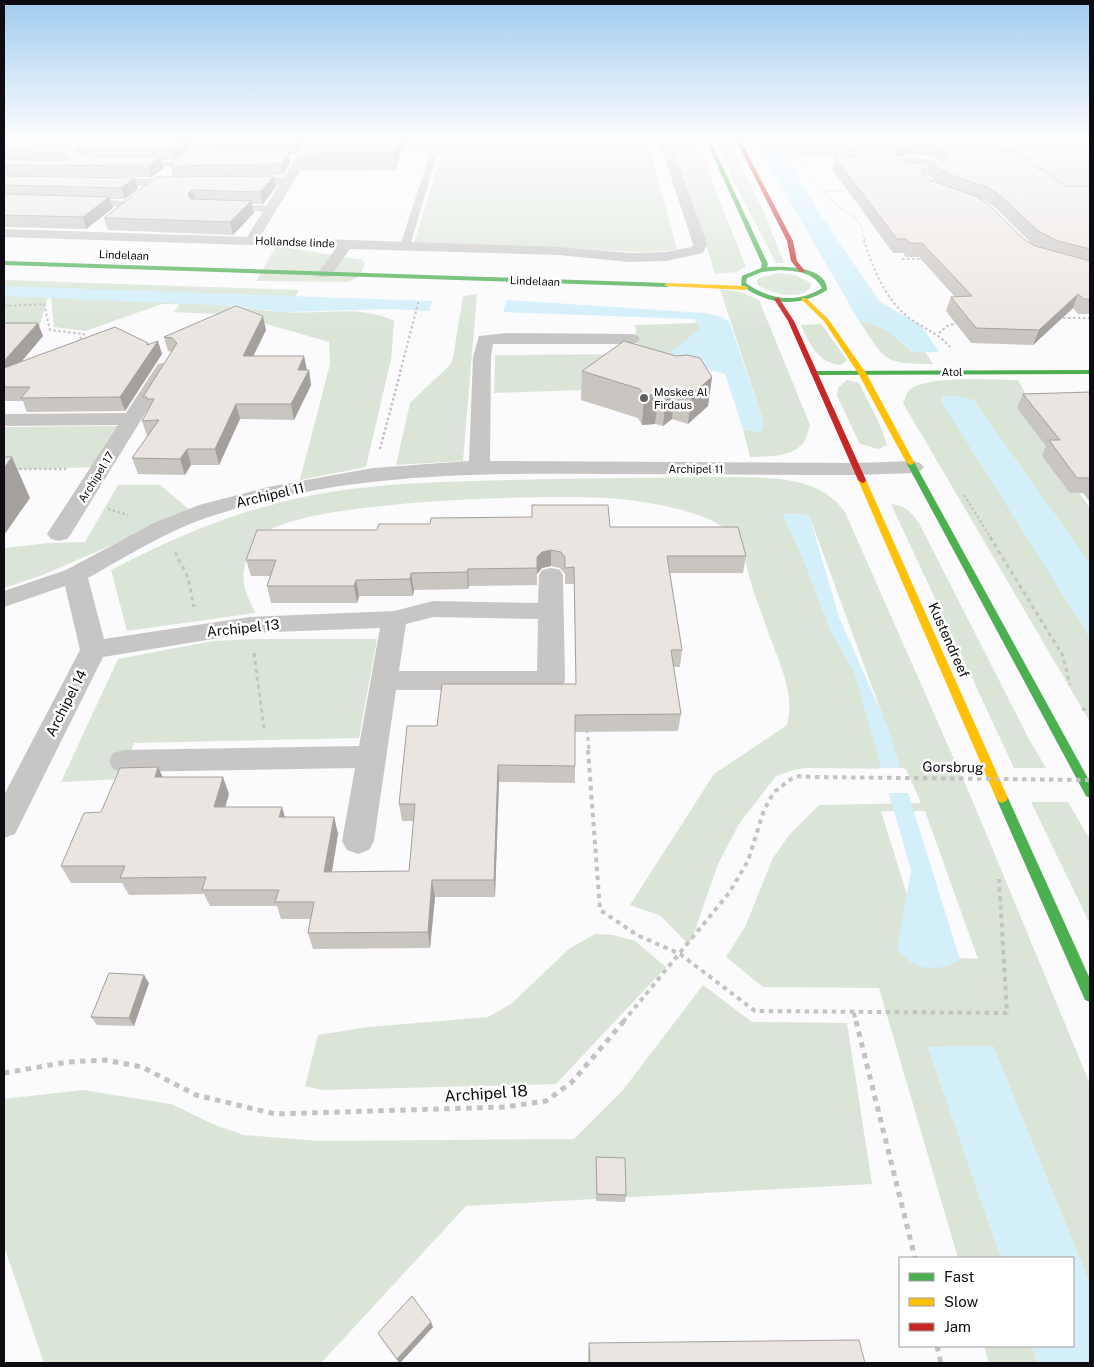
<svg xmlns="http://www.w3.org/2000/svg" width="1094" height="1367" viewBox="0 0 1094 1367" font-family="'Public Sans',sans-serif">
<rect width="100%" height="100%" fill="#fbfafc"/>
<g fill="#dae5d7" fill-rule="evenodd">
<polygon points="410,138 647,138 677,249 668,251 642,252 414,243 441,154 410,153"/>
<polygon points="671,138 695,138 746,267 736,272 715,274 693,202"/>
<polygon points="715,138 727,138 762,208 784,263 776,263 736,186"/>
<polygon points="789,138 837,138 835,144 844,155 787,157 783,153 796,148 796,141"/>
<polygon points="970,138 1090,138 1090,201 991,203 953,188"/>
<path d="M283,247L362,260L365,264C361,275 357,279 347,282L256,281L275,248Z"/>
<path d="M778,273L795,275L811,283V287C801,301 770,294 758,285L757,281L759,278Z"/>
<path d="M4,280L299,290L290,305H226C245,307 264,311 284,312C320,315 361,304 394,321L391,359L366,467L300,480L330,364L329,342L236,315L174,312L180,304H162L85,331L54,327L51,298L48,297L38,331L4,335Z"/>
<path d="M720,289L741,292L759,300L810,425C808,430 807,436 805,440C795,458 767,456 750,457L743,429L760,433L764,424Z"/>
<polygon points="477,294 463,461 396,465 410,403 450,365 453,358 463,296"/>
<path d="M859,321C884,326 894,335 912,352H925L933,364C883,364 886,361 859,321Z"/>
<polygon points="698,323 700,329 665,357 611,389 494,393 495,355 639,354 635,325"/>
<path d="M821,324L847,360L841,365C818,363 810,345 801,325Z"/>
<polygon points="847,380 859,383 880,425 887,445 878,449 860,444 837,396 838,388"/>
<path d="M1018,380L1080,494L1090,508V564L973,400L955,396L943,397L942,401L1090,638V722L903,403C905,398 907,392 910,389C929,375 993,380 1018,380Z"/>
<polygon points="123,426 99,467 4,470 4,427"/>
<path d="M737,477C776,478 820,477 845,512L973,802L1090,1084V1284L993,1046L928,1047L1001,1258H958L879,988L763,987L726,957L745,927L773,858L790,834L819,805L921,803L906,769L807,768L793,770L776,776L739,824L718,864L692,939L688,944L661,916L630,905L714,774L787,725C796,693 778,660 767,629C762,613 755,598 751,582C747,571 746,559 741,548C738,541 730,533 724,528C703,511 648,502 621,499C561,493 303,499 262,535C250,546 241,568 244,584C245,594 252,604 255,613L127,631L111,570C165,542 219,518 278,503C342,486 408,483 473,481C561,478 649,478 737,477ZM783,514L809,515L886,725L831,632L804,561ZM881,811H925L978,959L926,956Z"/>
<polygon points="118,485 160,485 191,511 40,576 4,588 4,548 48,543 85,542"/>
<path d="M891,504C906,506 910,511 919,523L1030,741L1046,768H1014Z"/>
<polygon points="257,639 377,639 359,738 134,743 121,779 61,782 118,659 213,641"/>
<polygon points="1031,802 1068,802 1090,840 1090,924"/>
<polygon points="595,934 613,935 635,941 666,967 556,1084 321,1090 305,1086 318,1035 369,1027 488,1017 511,1004 569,949"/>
<polygon points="703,985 752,1022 847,1023 872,1184 466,1206 321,1363 44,1363 4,1246 4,1099 83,1090 171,1104 215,1125 244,1135 319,1141 574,1139 623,1090"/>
<polygon points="984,1346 1032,1346 1038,1363 989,1363"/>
</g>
<g fill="#d2effa">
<path d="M760,138C772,138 789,135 798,144L796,148L784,153L818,211L880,302L922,326L939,352H912C894,335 884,326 859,321L755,141Z"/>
<polygon points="4,286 432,301 429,311 390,309 284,312 237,306 4,296"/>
<polygon points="507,300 704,313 719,316 729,321 764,424 760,433 743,429 725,374 665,357 700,329 694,319 503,312"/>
<polygon points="955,396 973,400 1090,564 1090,638 944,406 942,401 943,397"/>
<path d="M782,514L809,515L839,617L888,728L960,960C937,973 913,971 897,949L911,870L854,673L831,632L804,561Z"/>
<polygon points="993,1046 1090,1284 1090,1363 1038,1363 1032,1346 1073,1346 1073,1258 1001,1258 928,1047"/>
</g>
<polygon fill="#fbfafc" points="879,768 904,768 911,793 886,793"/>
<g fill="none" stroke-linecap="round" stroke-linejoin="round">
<g stroke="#c4c3c2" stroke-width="1" stroke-dasharray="2 2" stroke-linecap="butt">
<polyline points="808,138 811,143 827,150 825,152 802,154 799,158 800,162 824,193 840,208 856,218 861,226 865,241"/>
<polyline points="825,152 847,154"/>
<polyline points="1033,167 1070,175 1090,186"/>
<path d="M1069,174C1058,160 1051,163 1043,145L1060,141H1090"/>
<polyline points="824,192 850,190"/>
</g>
<g stroke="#c4c3c2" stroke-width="2" stroke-dasharray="2.5 2.5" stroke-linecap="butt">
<path d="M864,240C873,269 886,302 912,320C926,329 939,334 950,347"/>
<polyline points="902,259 924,259"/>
<polyline points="4,306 44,304 50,330 84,334 77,342"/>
<polyline points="1058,318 1090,318"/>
<polyline points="939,333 947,326 960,322"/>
<polyline points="400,372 419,300"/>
</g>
<g stroke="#c4c3c2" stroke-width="2.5" stroke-dasharray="2.5 2.5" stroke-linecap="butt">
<polyline points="380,449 401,370"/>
<polyline points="14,469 66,469"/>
<polyline points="964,495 991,538"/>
<polyline points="108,509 128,515"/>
</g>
<g stroke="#c4c3c2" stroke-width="3" stroke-dasharray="4 4" stroke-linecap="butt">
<polyline points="990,537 1063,656 1070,685"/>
<polyline points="175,552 188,577 194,607"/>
<polyline points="254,653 264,729"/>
<polyline points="1082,709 1090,710"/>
<polyline points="587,729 589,751"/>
</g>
<g stroke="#c4c3c2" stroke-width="4" stroke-dasharray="4.5 4.5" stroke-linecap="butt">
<polyline points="588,750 600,910 637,935 680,954 755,1011 1007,1013 999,879"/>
<polyline points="854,1013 856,1022"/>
<polyline points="623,1022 729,893 748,861 764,810 774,792 791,779 799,776 815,777"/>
</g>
<g stroke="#c4c3c2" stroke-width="5" stroke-dasharray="5.5 5.5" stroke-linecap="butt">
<polyline points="856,1021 915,1258"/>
<polyline points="4,1073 68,1062 105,1060 142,1067 196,1095 275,1114 505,1107 546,1101 572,1082 624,1021"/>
<polyline points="937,1346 941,1363"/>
</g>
<g fill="#c8c6c5" fill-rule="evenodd">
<polygon points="430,153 437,155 410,246 408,248 402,248 400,246"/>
<polygon points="134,162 178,162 182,164 178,166 137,166 133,164"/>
<polygon points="85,200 131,201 135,204 131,207 82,205 82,201"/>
<polygon points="227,204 270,206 275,209 270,212 224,209 224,205"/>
</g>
<g fill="#c8c6c5" fill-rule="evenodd">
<polygon points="31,138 45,138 4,161 4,153"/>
<polygon points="308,138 320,138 260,237 559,247 629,253 666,252 692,247 693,244 658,138 670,138 707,244 703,253 666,261 629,262 559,255 350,249 330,277 320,277 317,274 336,248 4,237 4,229 247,237 279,185 238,186 232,182 238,178 284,177"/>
<path d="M908,157L932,160L943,166L936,174L926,175L928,178L926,181H918C910,173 900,173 893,164L899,159ZM909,164H918L929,167L914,168L907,165Z"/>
<polygon points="98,178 185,179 191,183 185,187 94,185 92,182"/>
<path d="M507,333L631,334L637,335L640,339L637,343L631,344H493L491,357L490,461L857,463L913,461L920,463L924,467L920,471L913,473L857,475C771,475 685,474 600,474C470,473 341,474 215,515C170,529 129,555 88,578L104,639L250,617L394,611L433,601L538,603L539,575L542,570L551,568L560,570L563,575L565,681L561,688L551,690H396L374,841L369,850L358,854L347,850L342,841L355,768L124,772L113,769L109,761L113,753L124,750L359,746L380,628L250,633L103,657L15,834L4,838V795L80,650L65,586L4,607V591L66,570L154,523L199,505L268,487L373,468L469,461L473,357L479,336ZM433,617L538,619L537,671H399L406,624Z"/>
<polygon points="164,363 170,364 173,368 71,534 67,539 59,541 51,539 47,534 118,425 4,426 4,414 126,413 158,364"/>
</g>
<g fill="#4caf50" fill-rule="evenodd">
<path d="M705,138H709L768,264L767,267C785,266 827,266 827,290C799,308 767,305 741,285L742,276L761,268L762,264ZM780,270C796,271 814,272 822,288C797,304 769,300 746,283L747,278L762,272Z"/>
<polygon points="4,261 667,283 670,285 667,287 4,265"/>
<polygon points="1090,370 1090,374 814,375 810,373 814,371"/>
<polygon points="910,459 914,462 1090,782 1090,798 1086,796 906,462"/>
<polygon points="1002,793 1006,795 1008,798 1090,979 1090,1002 1085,1000 996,798 998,795"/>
</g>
<g fill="#ffc107" fill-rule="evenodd">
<polygon points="667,283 745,286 748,288 745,290 665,286 665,284"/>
<polygon points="802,298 806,298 828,319 866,373 914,462 913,464 910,465 906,462 858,373 824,321 802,300"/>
<polygon points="862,477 866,480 1008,798 1006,801 1002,803 998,801 996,798 858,480"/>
</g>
<g fill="#c62828" fill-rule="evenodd">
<polygon points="735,138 739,138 793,241 797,261 805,271 804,272 800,272 791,261 787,241"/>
<polygon points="775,298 779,298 794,321 866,480 865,482 862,483 858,480 788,321 774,299"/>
</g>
<polyline stroke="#c4c3c2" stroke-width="4" stroke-dasharray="4.5 4.5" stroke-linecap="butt" points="815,777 1090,780"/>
</g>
<g fill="#c9c5c1" fill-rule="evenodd">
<polygon points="206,138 304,141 295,155 289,155 290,163 283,175 173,177 170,166"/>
<path d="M832,138H987L1002,150L1038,169L1065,186L1090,188V314H1078L1073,308L1033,345L971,343L946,311L951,297H955L919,257H906L903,253H893L832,169L834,157H847ZM908,155H924L942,161L941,163L933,164L930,176L934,180L943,185L930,180L899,159L898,157ZM980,199L985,200L998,210L1033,245L1037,247L1035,246L1025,240Z"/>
<polygon points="406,139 395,170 302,171 300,154"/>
<polygon points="20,142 192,147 174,160 162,160 164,168 151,177 4,176 4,159 5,159 4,157 4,150"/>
<polygon points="4,176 135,178 138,189 125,199 110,199 113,208 86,229 4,227"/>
<polygon points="156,177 276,187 263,204 252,204 254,213 233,235 108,230 104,218"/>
<polygon points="4,323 43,336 22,361 148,343 148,345 162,354 125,411 27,412 23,401 4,401"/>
<polygon points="266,330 253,356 304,356 307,370 309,370 311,385 294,420 240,419 219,465 191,465 185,475 138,474 132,458 148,436 147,436 142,421 147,411 143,397 172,352 168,351 164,337"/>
<polygon points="582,371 712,377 708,406 688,424 672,419 663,426 655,424 642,425 638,418 581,400"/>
<polygon points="1090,392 1090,502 1083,493 1070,493 1042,456 1046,446 1017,408 1023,394"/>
<polygon points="610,527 746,556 743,573 670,573 682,650 680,667 673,667 681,714 678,731 575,732 575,783 499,782 495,897 435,897 430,948 313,949 308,933 310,919 281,919 277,906 210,906 204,894 129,895 122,883 71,883 61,866 101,812 162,777 229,794 225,807 285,817 334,817 338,834 332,872 409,871 414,821 402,821 399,804 437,726 576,684 574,584 565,584 565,574 560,568 551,566 542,568 537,574 537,585 469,586 468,589 414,590 413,596 359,596 357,603 271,603 267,586 270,576 251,576 246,560"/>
<polygon points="149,983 134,1026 97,1025 91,1017"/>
<polygon points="596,1157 626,1195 625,1202 596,1201"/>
<polygon points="433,1327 400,1363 399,1363 381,1338 378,1333"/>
<polygon points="589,1343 865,1363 588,1363 588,1353"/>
</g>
<g fill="#a4a09d">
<polygon points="187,138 190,138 192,147 174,160 171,149"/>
<polygon points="297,138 304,138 304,141 295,155 293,144"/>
<polygon points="399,138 406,138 406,139 395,170 394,153"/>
<polygon points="911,143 908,155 899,157 894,151 901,145"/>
<polygon points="79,148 82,159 76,151"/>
<polygon points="289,152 290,163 283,175 281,164"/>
<polygon points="161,157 164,168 151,177 148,166"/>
<polygon points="274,176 276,187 263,204 260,192"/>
<polygon points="135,178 138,189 125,199 121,188"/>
<polygon points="193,190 196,202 191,205 188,193"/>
<polygon points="109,197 113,208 86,229 83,217"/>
<polygon points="251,201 254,213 233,235 230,222"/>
<polygon points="1078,294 1073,308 1033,345 1039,330"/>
<polygon points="263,316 266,330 246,371 243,356"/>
<polygon points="38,323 43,336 4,382 4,361"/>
<polygon points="158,341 162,354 125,411 120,397 148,343 150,351"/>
<polygon points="304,356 307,371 309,370 311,385 294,420 291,404 298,370"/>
<polygon points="712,377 708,406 688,424 691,395"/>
<polygon points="675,390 672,419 663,426 666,397"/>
<polygon points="658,394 655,424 642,425 644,396"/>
<polygon points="236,404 240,419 219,465 215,449"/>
<polygon points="187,449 191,465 185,475 180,459"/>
<polygon points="12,457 30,498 4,535 4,468"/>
<polygon points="551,550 551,566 542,568 537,574 537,585 537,557 542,552"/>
<polygon points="468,569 469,586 468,589 467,572"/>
<polygon points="411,573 414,590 413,596 410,579"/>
<polygon points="356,580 359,596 357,603 354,586"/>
<polygon points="498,765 499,782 495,897 494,880"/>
<polygon points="158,767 166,784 155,777"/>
<polygon points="223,777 229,794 220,824 214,807"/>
<polygon points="282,807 287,824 279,817"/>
<polygon points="334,817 338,834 329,889 324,872"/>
<polygon points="432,880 435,897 430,948 428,932"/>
<polygon points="144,975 149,983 134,1026 129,1018"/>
<polygon points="431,1322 433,1327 400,1363 399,1363 397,1359"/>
</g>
<g fill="#eae5e0" stroke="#a4a09d">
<polygon points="105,138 187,138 171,149 79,148 76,151 82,156 161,157 148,166 4,165 4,159 62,161 68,158 63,153 4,151 4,150 20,142 97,144"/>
<polygon points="206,138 297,138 293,144 219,144 216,147 222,152 289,152 281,164 170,166"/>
<polygon points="310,138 399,138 394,153 300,154"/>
<polygon points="844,138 987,138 1002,150 1018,152 1038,169 1043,170 1065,186 1088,186 1090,188 1090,249 1058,241 1038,231 1002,197 989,188 951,175 937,168 933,164 941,163 948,154 945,149 926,144 911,143 901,145 894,151 899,159 914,164 930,180 975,196 987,203 1025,240 1035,246 1090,261 1090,299 1084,299 1078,294 1039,330 976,328 951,297 972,296 922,243 909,243 906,239 897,239 834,157 858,157 855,152"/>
<polygon points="4,176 135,178 121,188 4,185"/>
<polygon points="274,176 260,192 193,190 188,193 190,199 251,201 230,222 104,218 156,177"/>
<polygon points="4,194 109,197 83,217 4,215"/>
<polygon points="236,306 263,316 243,356 304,356 298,370 309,370 291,404 236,404 215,449 187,449 180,459 132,458 159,420 142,421 154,399 146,399 147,397 143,397 177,343 172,338 164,337"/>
<polygon points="4,323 38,323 4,361"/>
<polygon points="115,327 148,343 147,345 158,341 120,397 21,398 30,387 4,387 4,368"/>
<polygon points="624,341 676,356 687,355 700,358 712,377 691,395 675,390 666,397 658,394 644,396 640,389 582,371"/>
<polygon points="1090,392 1090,478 1077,478 1049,440 1060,440 1023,394"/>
<polygon points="4,457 12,457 4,468"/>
<polygon points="532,505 608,505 610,527 738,527 746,556 667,556 682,650 671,650 681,714 575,715 575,766 498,765 494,880 432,880 428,932 308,933 314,902 275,902 279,890 202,890 206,877 120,878 125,866 61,866 84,813 101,812 120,768 158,767 155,777 223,777 214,807 282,807 279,817 334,817 324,872 409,871 415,804 399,804 407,726 437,726 442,684 576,684 574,567 565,568 565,557 561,552 551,550 542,552 537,557 537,568 468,569 467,572 411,573 410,579 356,580 354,586 267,586 276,560 246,560 257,530 377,530 379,524 430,524 431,518 532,517"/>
<polygon points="109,973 144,975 129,1018 91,1017"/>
<polygon points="596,1157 625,1158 626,1195 597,1194"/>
<polygon points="412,1296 431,1322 397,1359 378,1333"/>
<polygon points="859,1340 865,1363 590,1363 589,1343"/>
</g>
<linearGradient id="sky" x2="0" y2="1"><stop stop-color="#9fccef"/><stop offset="0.42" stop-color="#fdfdfe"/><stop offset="1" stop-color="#fdfdfe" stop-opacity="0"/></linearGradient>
<rect width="1094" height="329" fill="url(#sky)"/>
<circle fill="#615f64" stroke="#fff" stroke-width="2" cx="644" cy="398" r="5"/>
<g text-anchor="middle" stroke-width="5" stroke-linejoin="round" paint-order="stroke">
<g font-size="11" fill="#0e0c12" stroke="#fff">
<text transform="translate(295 242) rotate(2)" y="4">Hollandse linde</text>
<text transform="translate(124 255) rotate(2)" y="4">Lindelaan</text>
<text transform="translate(535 281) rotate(2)" y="4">Lindelaan</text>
<text x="952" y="376">Atol</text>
<text x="696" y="473">Archipel 11</text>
<text transform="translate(96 477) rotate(-58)" y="4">Archipel 17</text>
</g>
<g font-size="11" fill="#0e0c12" stroke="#fff" text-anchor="start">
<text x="654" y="396">Moskee Al<tspan x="654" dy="13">Firdaus</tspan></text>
</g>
<g font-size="14" fill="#0e0c12" stroke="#fff">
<text transform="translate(270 495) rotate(-13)" y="5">Archipel 11</text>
<text transform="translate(243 628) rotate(-6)" y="5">Archipel 13</text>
<text transform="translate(949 640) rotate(66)" y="5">Kustendreef</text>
<text transform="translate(66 703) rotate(-63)" y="5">Archipel 14</text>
<text transform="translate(953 767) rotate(1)" y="5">Gorsbrug</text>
</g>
<g font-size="16" fill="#0e0c12" stroke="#fff">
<text transform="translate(486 1093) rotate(-4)" y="6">Archipel 18</text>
</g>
</g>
<rect width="1094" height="1367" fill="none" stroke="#0e0c12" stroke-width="10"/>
<rect x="899" y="1257" width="175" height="90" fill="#ffffff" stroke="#9f9ea0"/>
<rect x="909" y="1273" width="25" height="8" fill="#4caf50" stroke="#9f9ea0"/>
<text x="944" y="1282" font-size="15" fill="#0e0c12">Fast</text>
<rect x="909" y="1298" width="25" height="8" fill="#ffc107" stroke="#9f9ea0"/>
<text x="944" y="1307" font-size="15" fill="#0e0c12">Slow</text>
<rect x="909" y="1323" width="25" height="8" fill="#c62828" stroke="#9f9ea0"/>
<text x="944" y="1332" font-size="15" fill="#0e0c12">Jam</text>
</svg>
